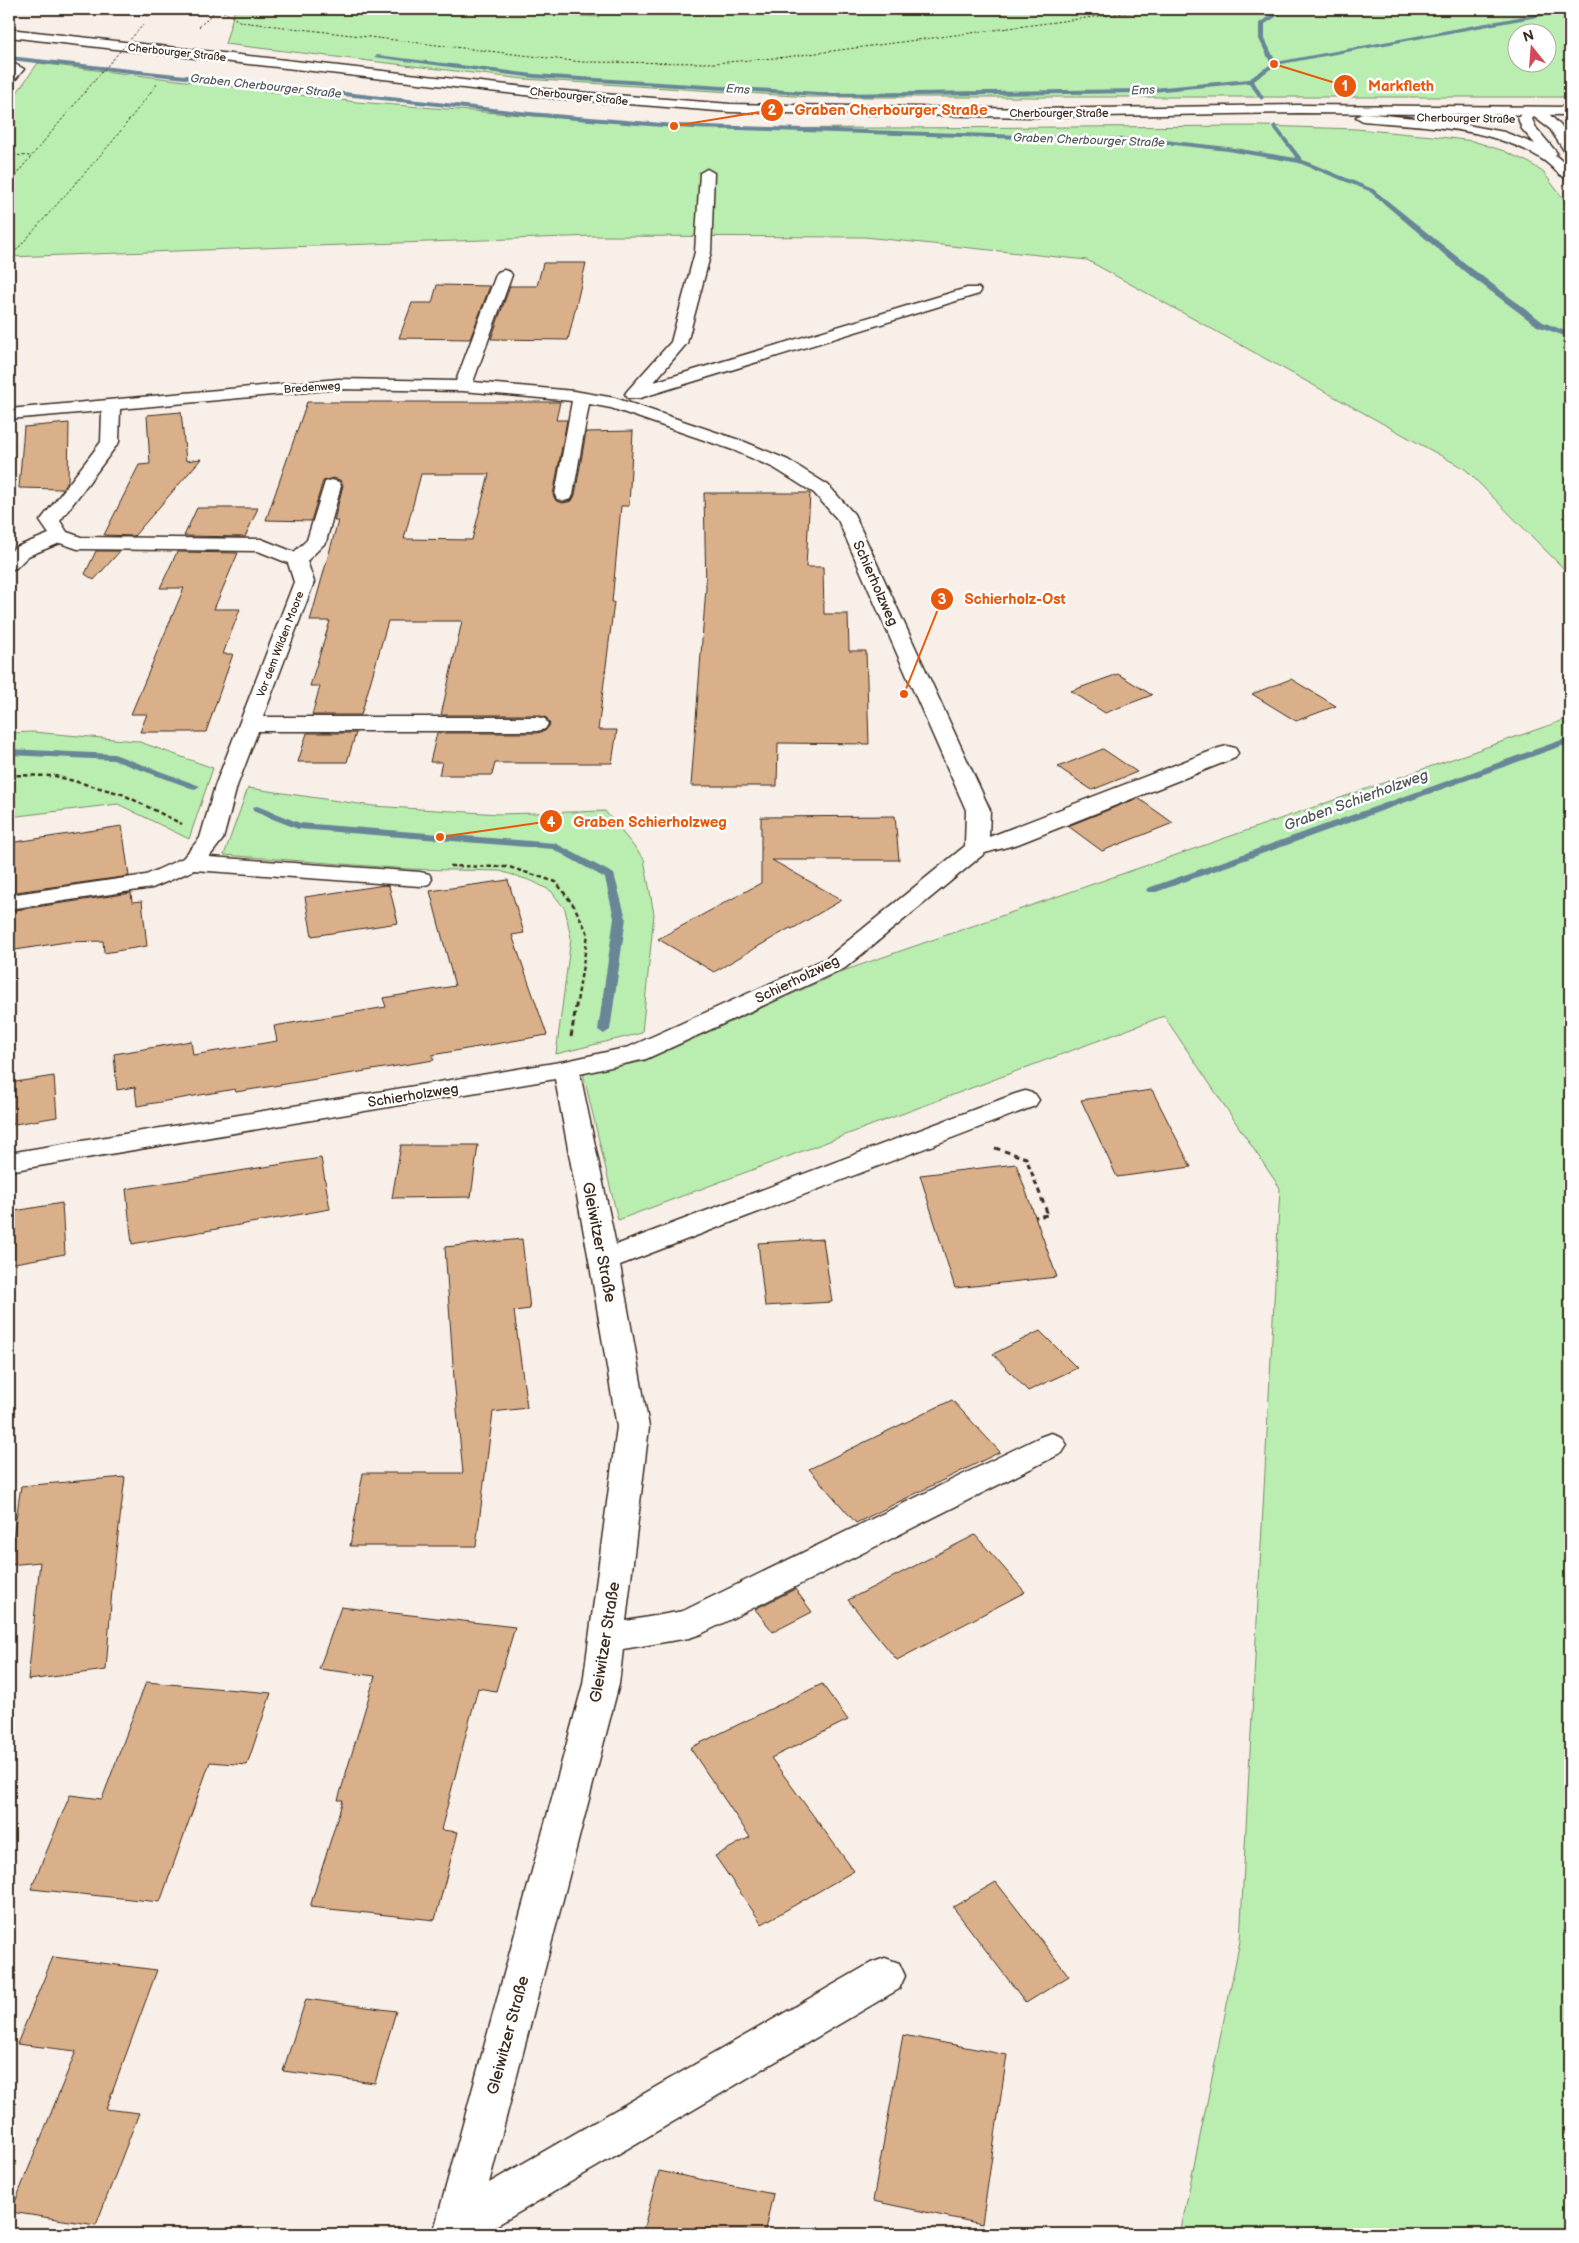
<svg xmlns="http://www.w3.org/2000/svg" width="1579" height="2243" viewBox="0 0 1579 2243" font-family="'Balsamiq Sans',sans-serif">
<rect width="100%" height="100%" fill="#f8efe8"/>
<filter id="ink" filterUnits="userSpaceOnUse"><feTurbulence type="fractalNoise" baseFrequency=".02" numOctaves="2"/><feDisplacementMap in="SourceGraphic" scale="10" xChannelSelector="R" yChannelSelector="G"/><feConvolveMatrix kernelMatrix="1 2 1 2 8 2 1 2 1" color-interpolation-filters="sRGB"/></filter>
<g filter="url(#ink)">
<g fill="#b9eeb0" stroke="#7a8c67" fill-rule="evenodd">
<path d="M235,9H466L599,17L600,9H1570V97H810L524,79L225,44ZM1516,32H1546V62H1516Z"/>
<polygon points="38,63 357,102 701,129 1262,126 1356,129 1432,136 1473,141 1504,151 1530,163 1544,173 1570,208 1570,575 1465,469 1087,260 864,237 595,236 9,257 9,104"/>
<polygon points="1570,718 1570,2234 1180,2234 1240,1941 1280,1188 1164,1016 618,1220 583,1073 645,1061 843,971"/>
<polygon points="33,732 137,741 213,768 189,839 118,804 9,817 9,733"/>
<polygon points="248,788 373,806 499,814 605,811 644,859 654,914 642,1033 556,1054 571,938 565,909 551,891 532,881 500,871 408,869 224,855"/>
</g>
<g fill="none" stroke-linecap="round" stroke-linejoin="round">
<g fill="#698697" fill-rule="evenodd">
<polygon points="1282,9 1288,9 1265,24 1265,39 1276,62 1562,9 1570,9 1570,11 1276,65 1254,81 1264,98 1261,100 1249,83 1142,93 833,97 534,78 374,57 377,55 534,74 833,93 1142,89 1249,79 1271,64 1259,39 1259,23"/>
<polygon points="9,56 530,112 674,124 1156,139 1228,147 1296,158 1272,126 1275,124 1303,160 1373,189 1471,268 1543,322 1570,333 1570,338 1537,326 1465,272 1369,191 1299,163 1228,151 1156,143 674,128 530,116 9,60"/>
<polygon points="1570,737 1570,743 1156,892 1148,892 1146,890 1148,888"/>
<polygon points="9,749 114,754 200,786 195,789 191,788 113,760 9,755"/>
<polygon points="257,806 300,823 555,843 614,874 626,918 610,1030 604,1034 598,1030 614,918 605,878 553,849 298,829 253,811 253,807"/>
</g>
</g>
<g fill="#dab08b" stroke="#3b2a1e" fill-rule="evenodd">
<polygon points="543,263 586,263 568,340 491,339 510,286 537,286"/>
<polygon points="437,285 490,286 470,339 399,338 412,303 432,303"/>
<path d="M307,402H560L556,420H567L553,495L556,501L563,503L572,501L575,495L586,432L633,431L629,506H621L612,602H614L598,730H617L612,763H495L492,775H439L442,762H430L437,733H537L545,731L550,725L547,718L537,715H441L462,621H388L361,715H312L320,686H310L330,621H310L338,521H334L343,485L340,480L333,478L323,481L311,521L266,520ZM421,474H489L472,540L404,539Z"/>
<polygon points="181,412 186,461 201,459 134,536 104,535 139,465 150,464 147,415"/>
<polygon points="69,423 68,481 62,489 19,488 24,427"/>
<polygon points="704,493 810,493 806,567 823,567 824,614 848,614 849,651 866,651 869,744 778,743 777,786 691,786 706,588"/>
<polygon points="197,508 258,508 245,537 184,536"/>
<polygon points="96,551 120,551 94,580 85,574"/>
<polygon points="177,552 238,553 214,609 240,609 223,654 233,654 206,732 140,732 147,714 131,714 184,588 160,588"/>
<polygon points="1118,674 1152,695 1105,713 1071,691"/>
<polygon points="1291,679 1336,706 1296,721 1252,694"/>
<polygon points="307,733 356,733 347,762 298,762"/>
<polygon points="1103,749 1137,772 1092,790 1058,767"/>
<polygon points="1138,798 1173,823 1102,851 1068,826"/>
<polygon points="895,816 899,860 772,860 842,900 792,929 790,928 714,972 658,939 761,883 761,817"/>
<polygon points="122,826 129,876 9,893 9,843"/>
<polygon points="508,880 524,933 512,935 547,1035 432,1055 434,1060 236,1092 235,1089 137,1106 135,1087 117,1090 114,1054 191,1041 193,1055 277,1041 274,1026 386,1007 383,998 455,986 430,891"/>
<polygon points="385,885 389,886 398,923 312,936 305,897"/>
<polygon points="131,893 132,902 142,901 147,946 104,953 103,941 66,942 9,951 9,911"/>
<polygon points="54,1076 57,1117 9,1125 9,1083"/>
<polygon points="1152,1090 1191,1167 1117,1177 1081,1100"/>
<polygon points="401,1145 478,1145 471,1197 392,1198"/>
<polygon points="321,1158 330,1209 132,1244 126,1189"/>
<polygon points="1016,1164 1057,1277 955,1288 920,1175"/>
<polygon points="62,1203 65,1254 9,1264 9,1212"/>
<polygon points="522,1239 530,1309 514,1311 527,1408 493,1412 476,1546 350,1546 363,1473 463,1473 454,1378 445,1247"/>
<polygon points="823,1239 832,1302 765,1306 758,1243"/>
<polygon points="1040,1331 1077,1368 1028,1391 993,1354"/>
<polygon points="952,1400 1000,1452 856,1523 809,1469"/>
<polygon points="125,1477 113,1576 106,1670 28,1680 40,1562 9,1565 21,1486"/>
<polygon points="975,1535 1025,1592 897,1660 848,1600"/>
<polygon points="795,1589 812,1612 773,1632 755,1609"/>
<polygon points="341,1607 515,1627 496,1691 478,1688 441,1830 458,1832 435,1920 310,1907 343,1800 338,1800 375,1676 319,1669"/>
<polygon points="146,1682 271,1693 247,1765 210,1762 160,1902 31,1889 70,1795 102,1799"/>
<polygon points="822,1684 848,1720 771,1758 854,1871 762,1924 715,1856 750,1837 690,1748"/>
<polygon points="996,1882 1069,1976 1026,2003 953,1907"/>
<polygon points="53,1957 157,1970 106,2109 139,2113 96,2225 11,2212 76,2051 17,2044"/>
<polygon points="306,1999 396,2011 375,2083 283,2071"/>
<polygon points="903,2035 1007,2055 982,2224 873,2201"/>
<polygon points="659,2171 773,2194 764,2234 642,2234"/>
</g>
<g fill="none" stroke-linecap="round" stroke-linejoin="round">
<g stroke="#3b2a1e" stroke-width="3">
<g id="minor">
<polygon points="9,61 24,69 14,81 9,82"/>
<polygon points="707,169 714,173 711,252 687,343 654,382 967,288 979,288 981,291 979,294 640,398 628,398 625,394 628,390 671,342 695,252 700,173"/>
<polygon points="504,270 510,272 512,275 473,382 574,391 615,398 745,442 788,460 828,485 854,514 990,810 989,837 1219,748 1227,746 1235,748 1238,753 1235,758 1018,844 985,853 845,968 646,1059 580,1074 616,1245 1015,1094 1025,1091 1035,1094 1039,1100 1035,1106 620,1265 649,1427 626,1621 683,1611 1040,1437 1051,1433 1062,1437 1067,1445 1062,1453 701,1634 689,1638 623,1649 619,1684 489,2183 871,1963 885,1958 899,1963 905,1976 899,1989 482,2234 433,2234 583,1684 617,1427 589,1260 555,1079 9,1171 9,1153 566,1061 629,1047 827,958 965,846 966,810 838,520 814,493 774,468 733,450 611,408 589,404 573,495 571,499 564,501 557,499 555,495 572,401 463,391 338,389 120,409 119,442 60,521 67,532 81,537 261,539 294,552 307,540 325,482 332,480 339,482 341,486 326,542 307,561 314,582 263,717 537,717 545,719 548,724 545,729 537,731 258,731 237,786 223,839 209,857 420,872 429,874 432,879 429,884 420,886 194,870 152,888 9,909 9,895 146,875 183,858 200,838 215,786 294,582 288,563 258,551 78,549 60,543 28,556 16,568 9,570 9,553 14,548 49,534 40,521 101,442 102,411 9,419 9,409 338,379 456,381 496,275 498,272"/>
</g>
</g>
<g stroke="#3b2a1e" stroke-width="3">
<polygon id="major" points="9,29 552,90 730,104 1033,109 1299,105 1570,107 1570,115 1299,113 1033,117 730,112 552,98 9,37"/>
</g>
<g stroke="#3b2a1e" stroke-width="3">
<path id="highway" d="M1532,107L1550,115L1563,128L1570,138V153L1565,152L1550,129L1534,117L1532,119L1536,128L1557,153L1555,155L1570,168V179C1560,178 1554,168 1546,162C1532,151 1513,144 1497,139C1458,126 1405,125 1363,121L1356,117L1363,113L1446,121L1504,132L1535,144L1522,129L1518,118L1527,108Z"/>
</g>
<g stroke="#3b2a1e" stroke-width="1" stroke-dasharray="2.5 2" stroke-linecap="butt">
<polyline points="219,9 241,22 582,62 715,63 786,57 1155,9"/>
<polyline points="97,13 151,16"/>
<polyline points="150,17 159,9"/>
<polyline points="199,27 217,9"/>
<polyline points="9,105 13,106 9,121"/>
<polyline points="9,155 31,156"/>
<polyline points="9,183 95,80"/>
<polyline points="13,254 112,142 157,84"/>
</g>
<polyline stroke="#3b2a1e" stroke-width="2" stroke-dasharray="3 2.5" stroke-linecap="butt" points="9,259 14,253"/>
<g stroke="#3b2a1e" stroke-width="2.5" stroke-dasharray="4.5 3" stroke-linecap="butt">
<polyline points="9,775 55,776 122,794 182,824"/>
<polyline points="450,866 509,867 556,882 574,906 588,934 577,1002"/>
</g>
<g stroke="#3b2a1e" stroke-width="3" stroke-dasharray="5.5 4" stroke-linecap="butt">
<polyline points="571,1037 577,1000"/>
<polyline points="995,1148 1026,1158 1048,1215 1035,1217"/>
</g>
<use href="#minor" fill="#fff" fill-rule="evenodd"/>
<use href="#major" fill="#fff" fill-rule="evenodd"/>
<use href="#highway" fill="#fff" fill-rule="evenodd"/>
<polyline stroke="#3b2a1e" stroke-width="1" stroke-dasharray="2.5 2" stroke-linecap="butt" points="95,80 143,25"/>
</g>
</g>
<g text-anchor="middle" stroke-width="5" stroke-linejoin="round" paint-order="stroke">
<g font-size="11" fill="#3b2a1e" stroke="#fff">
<text transform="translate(177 52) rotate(6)" y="4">Cherbourger Straße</text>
<text transform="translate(579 96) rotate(6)" y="4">Cherbourger Straße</text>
<text x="1059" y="117">Cherbourger Straße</text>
<text transform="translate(1466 118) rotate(1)" y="4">Cherbourger Straße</text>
<text transform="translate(312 387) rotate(-4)" y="4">Bredenweg</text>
<text transform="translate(280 644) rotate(-69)" y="4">Vor dem Wilden Moore</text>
</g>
<g font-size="12" font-style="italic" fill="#52585a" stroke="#fff">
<text transform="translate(266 86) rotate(6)" y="4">Graben Cherbourger Straße</text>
<text transform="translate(738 89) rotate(4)" y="4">Ems</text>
<text transform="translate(1143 90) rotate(-3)" y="4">Ems</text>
<text transform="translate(1089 140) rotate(2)" y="4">Graben Cherbourger Straße</text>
</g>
<g font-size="14" fill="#3b2a1e" stroke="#fff">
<text transform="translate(876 583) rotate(66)" y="5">Schierholzweg</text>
<text transform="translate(797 979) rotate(-26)" y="5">Schierholzweg</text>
<text transform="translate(413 1095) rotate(-9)" y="5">Schierholzweg</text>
</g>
<g font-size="15" font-style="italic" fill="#52585a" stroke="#fff">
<text transform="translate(1356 800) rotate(-20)" y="5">Graben Schierholzweg</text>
</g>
<g font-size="16" fill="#3b2a1e" stroke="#fff">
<text transform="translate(600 1242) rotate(79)" y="6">Gleiwitzer Straße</text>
<text transform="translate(604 1642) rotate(-81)" y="6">Gleiwitzer Straße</text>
<text transform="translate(507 2035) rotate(-75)" y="6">Gleiwitzer Straße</text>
</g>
</g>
<path fill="none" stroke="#e8590c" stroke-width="2" d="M1274 64L1345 86M674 126L772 110M904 694L942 599M440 837L551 821"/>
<g fill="#e8590c" stroke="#fff" stroke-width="2">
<circle cx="1274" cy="64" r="5"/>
<circle cx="674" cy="126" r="5"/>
<circle cx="904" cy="694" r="5"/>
<circle cx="440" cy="837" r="5"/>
<circle cx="1345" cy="86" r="12"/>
<circle cx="772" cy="110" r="12"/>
<circle cx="942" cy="599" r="12"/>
<circle cx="551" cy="821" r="12"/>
</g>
<g font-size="15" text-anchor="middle" font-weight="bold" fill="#fff">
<text x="1345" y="91">1</text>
<text x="772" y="115">2</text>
<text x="942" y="604">3</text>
<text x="551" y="827">4</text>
</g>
<g font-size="15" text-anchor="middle" font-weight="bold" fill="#e8590c" stroke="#fff" stroke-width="5" stroke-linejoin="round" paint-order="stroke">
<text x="1401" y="91">Markfleth</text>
<text x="891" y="115">Graben Cherbourger Straße</text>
<text x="1015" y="604">Schierholz-Ost</text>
<text x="650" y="827">Graben Schierholzweg</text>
</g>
<rect width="1579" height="2243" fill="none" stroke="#fff" stroke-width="30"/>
<rect x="15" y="15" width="1549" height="2213" fill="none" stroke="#3b2a1e" stroke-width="2" filter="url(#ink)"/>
<g transform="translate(1532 48) rotate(343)"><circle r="24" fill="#ffffff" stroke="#b1aaa5"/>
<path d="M0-4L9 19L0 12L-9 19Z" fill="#d1495b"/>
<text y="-8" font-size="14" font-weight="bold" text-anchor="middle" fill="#3b2a1e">N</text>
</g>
</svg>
